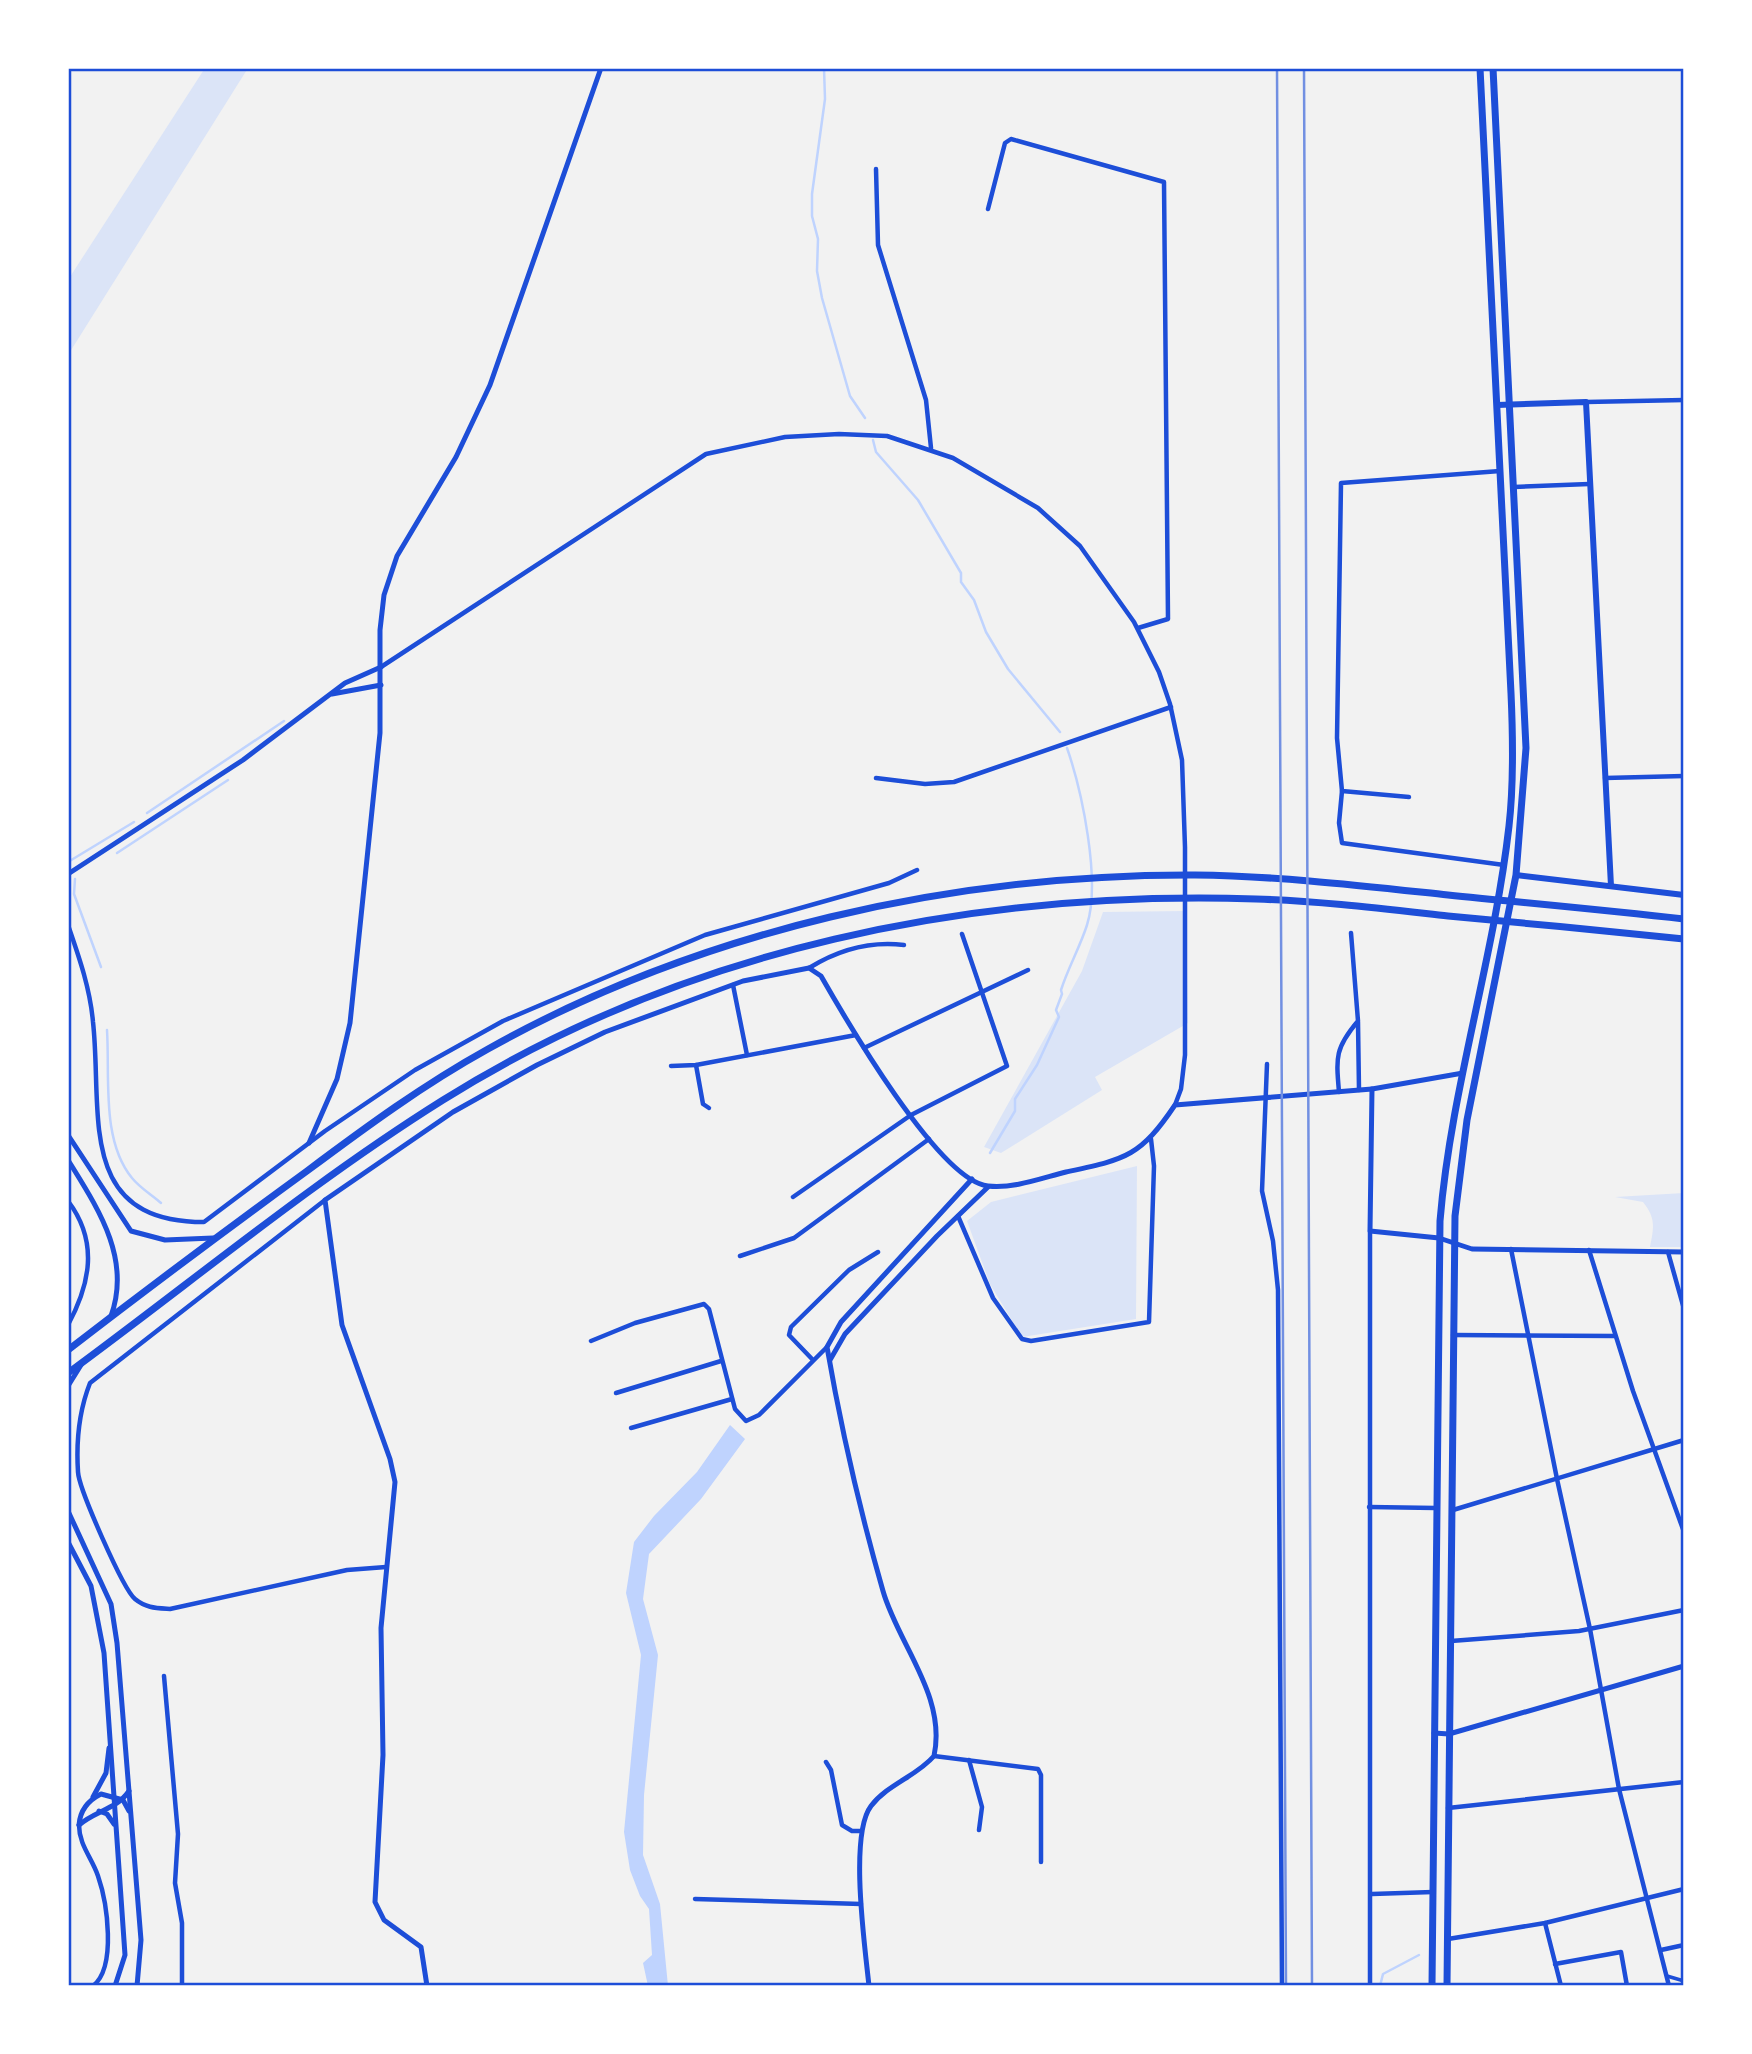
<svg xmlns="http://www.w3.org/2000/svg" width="1752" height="2054" viewBox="0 0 1752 2054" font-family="'Work Sans',sans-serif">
<rect width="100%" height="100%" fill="#f2f2f2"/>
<g fill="#dbe4f7">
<polygon points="205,68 248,68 68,355 68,280"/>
<polygon points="1186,911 1188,1023 1095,1077 1102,1090 1001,1153 984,1147 1082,971 1103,912"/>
<polygon points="1137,1166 1136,1319 1022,1337 990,1284 967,1221 991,1202"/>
<path d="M1684,1193V1247H1650C1654,1228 1656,1218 1643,1202L1615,1197Z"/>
</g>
<polygon fill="#bfd3fe" points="730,1425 745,1439 701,1499 649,1554 643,1599 658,1655 644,1795 643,1855 660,1904 668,1986 648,1986 643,1963 652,1955 649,1909 640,1896 630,1870 624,1832 641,1655 626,1593 634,1542 654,1516 697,1472"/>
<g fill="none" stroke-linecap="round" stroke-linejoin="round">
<g stroke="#bfd3fe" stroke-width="2.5">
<polyline points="824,68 825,99 812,194 812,216 818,239 817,271 822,298 850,396 865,418"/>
<polyline points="873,440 876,452 918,500 961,573 961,582 974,600 986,632 1008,669 1060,732"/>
<polyline points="147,813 284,721"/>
<polyline points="117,853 228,780"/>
<polyline points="68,862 134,822"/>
<polyline points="75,879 74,894 101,967"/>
<path d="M107,1030C110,1077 101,1140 132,1178C140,1188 152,1195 161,1203"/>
<path d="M990,1153L1015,1111V1099L1037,1065L1059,1017L1056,1010L1062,994L1061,990C1068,968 1080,947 1087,925C1101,881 1082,791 1067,748"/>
<polyline points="1380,1986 1383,1974 1419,1955"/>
</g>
<polyline stroke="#1d4ed8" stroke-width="3.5" points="1667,1976 1684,1981"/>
<g stroke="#1d4ed8" stroke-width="4.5">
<polyline points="876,169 878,245 926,400 931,448"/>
<polyline points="988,209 1005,143 1011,139 1164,182 1168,619 1138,628"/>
<polyline points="1586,402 1684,400"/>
<polyline points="1514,487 1589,484"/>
<polyline points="381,667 706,454 785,437 839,434 887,436 953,458 1038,508 1080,546 1134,622 1159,672 1170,704 1182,760 1185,847 1185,1055 1181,1089 1175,1105"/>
<polyline points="876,778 925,784 954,782 1171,707"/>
<polyline points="1605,778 1684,776"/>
<polyline points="1342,791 1337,738 1341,483 1500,471"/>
<polyline points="1409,797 1342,791 1339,823 1342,843 1504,865"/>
<path d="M68,925C79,957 90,988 93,1022C103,1112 75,1222 204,1222L325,1131L415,1070L503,1021L705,935L889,883L917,870"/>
<path d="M809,968C838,950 871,941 904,945"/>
<polyline points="733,985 747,1055"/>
<polyline points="1358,1022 1359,1090"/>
<polyline points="864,1048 1028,970"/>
<polyline points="1267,1064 1262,1191 1273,1241 1278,1290 1282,1986"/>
<polyline points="696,1065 703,1104 709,1108"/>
<polyline points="671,1066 696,1065 856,1035"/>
<path d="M1339,1092C1336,1057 1335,1048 1358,1021L1351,933"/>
<polyline points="793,1197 911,1115 1007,1066 962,934"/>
<path d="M325,1200L90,1383C79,1411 76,1441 78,1472C79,1489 123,1589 135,1599C146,1608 156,1608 170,1609L347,1570L386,1567"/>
<path d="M68,1201C99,1242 90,1284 68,1325"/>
<polyline points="958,1216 993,1298 1022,1339 1031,1341 1149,1322 1154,1166 1151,1139"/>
<polyline points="1370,1231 1370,1986"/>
<polyline points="1511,1249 1557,1479 1590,1629 1619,1789 1669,1986"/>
<polyline points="1589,1250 1633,1391 1684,1532"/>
<polyline points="1668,1252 1684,1309"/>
<polyline points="740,1256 794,1238 929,1139"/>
<polyline points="1453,1335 1615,1336"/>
<polyline points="591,1341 635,1323 704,1304 709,1309 735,1409 746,1421 759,1415 827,1347"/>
<polyline points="812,1359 789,1335 791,1327 849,1270 878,1252"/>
<polyline points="616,1393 721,1361"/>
<polyline points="631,1428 732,1399"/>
<polyline points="1369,1507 1436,1508"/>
<polyline points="1453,1510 1684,1440"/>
<polyline points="1451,1641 1579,1631 1684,1610"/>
<polyline points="164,1676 178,1834 175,1883 182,1923 182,1986"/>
<polyline points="934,1756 1038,1769 1041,1775 1041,1862"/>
<polyline points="969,1760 982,1807 979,1830"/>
<polyline points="826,1762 831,1770 842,1825 852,1831 861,1831"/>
<polyline points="1448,1808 1684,1782"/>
<path d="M79,1825C79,1845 92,1858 98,1876C107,1902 117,1967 93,1986"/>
<polyline points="1372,1894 1433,1892"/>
<polyline points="695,1899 861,1904"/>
<polyline points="1545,1923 1561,1986"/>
<polyline points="1448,1939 1545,1923 1684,1889"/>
<polyline points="1661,1950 1684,1945"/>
<polyline points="1555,1964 1621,1952 1627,1986"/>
</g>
<g stroke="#1d4ed8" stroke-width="5">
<polyline points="332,694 381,685"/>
<polyline points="68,874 243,760 345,683 381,667"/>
<polyline points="1372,1089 1463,1073"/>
<polyline points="68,1135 131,1231 165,1240 213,1238"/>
<polyline points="309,1143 337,1079 350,1023 380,733 380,630 384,595 397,556 456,457 490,385 601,68"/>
<path d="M68,1160C97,1207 132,1258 111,1316"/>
<polyline points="830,1360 845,1334 937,1236 988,1187"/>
<polyline points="68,1386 81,1365"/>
<polyline points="68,1511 111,1604 117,1643 141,1940 137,1986"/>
<polyline points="68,1542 91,1586 104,1653 125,1955 115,1986"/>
<polyline points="1434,1733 1449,1734 1684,1666"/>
<polyline points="93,1797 106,1773 109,1748"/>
<polyline points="99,1811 107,1814 114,1824"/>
<path d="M79,1825C80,1810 89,1800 101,1794L123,1800L129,1811"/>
<path d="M79,1825C95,1811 117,1809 129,1791"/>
<path d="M427,1986L421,1947L384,1920L375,1902L383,1755L381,1628L395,1482L390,1459L342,1325L325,1200L453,1112L537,1065L605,1032L743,981L809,968L821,976C845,1018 939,1181 988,1186C1013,1189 1042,1178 1066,1172C1126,1159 1140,1157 1175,1105L1372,1089L1370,1231L1439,1238L1472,1249L1684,1252"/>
<path d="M869,1986C865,1947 849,1835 871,1806C888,1784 917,1776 934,1756C947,1696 898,1644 883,1591C860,1511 841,1428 827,1347L841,1322L972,1179"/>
</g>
<g stroke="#1d4ed8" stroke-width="6">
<polyline points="1497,405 1586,402 1611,886"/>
<polyline points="1516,875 1684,895"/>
</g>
<g stroke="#1d4ed8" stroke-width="7">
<path d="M1432,1986L1440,1221C1451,1088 1494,959 1509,826C1514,782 1513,737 1511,693L1480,68"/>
<polyline points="1447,1986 1455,1216 1467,1120 1516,875 1526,748 1493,68"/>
</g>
<g stroke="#1d4ed8" stroke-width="7">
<path d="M68,1350C147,1289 226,1230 307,1171C366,1127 423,1085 488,1049C700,930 953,874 1195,875C1280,876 1364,886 1448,895C1527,903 1605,910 1684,919"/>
<path d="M68,1373C192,1282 312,1182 443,1100C685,948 974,890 1256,899C1320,901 1385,909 1448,916C1527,923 1605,931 1684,939"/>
</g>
<g stroke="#7290e2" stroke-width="2.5">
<polyline points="1277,68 1286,1986"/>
<polyline points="1304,68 1312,1986"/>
</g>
</g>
<rect width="1752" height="2054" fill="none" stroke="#ffffff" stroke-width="140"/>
<rect x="70" y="70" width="1612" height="1914" fill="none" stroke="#1d4ed8" stroke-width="2.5"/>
</svg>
